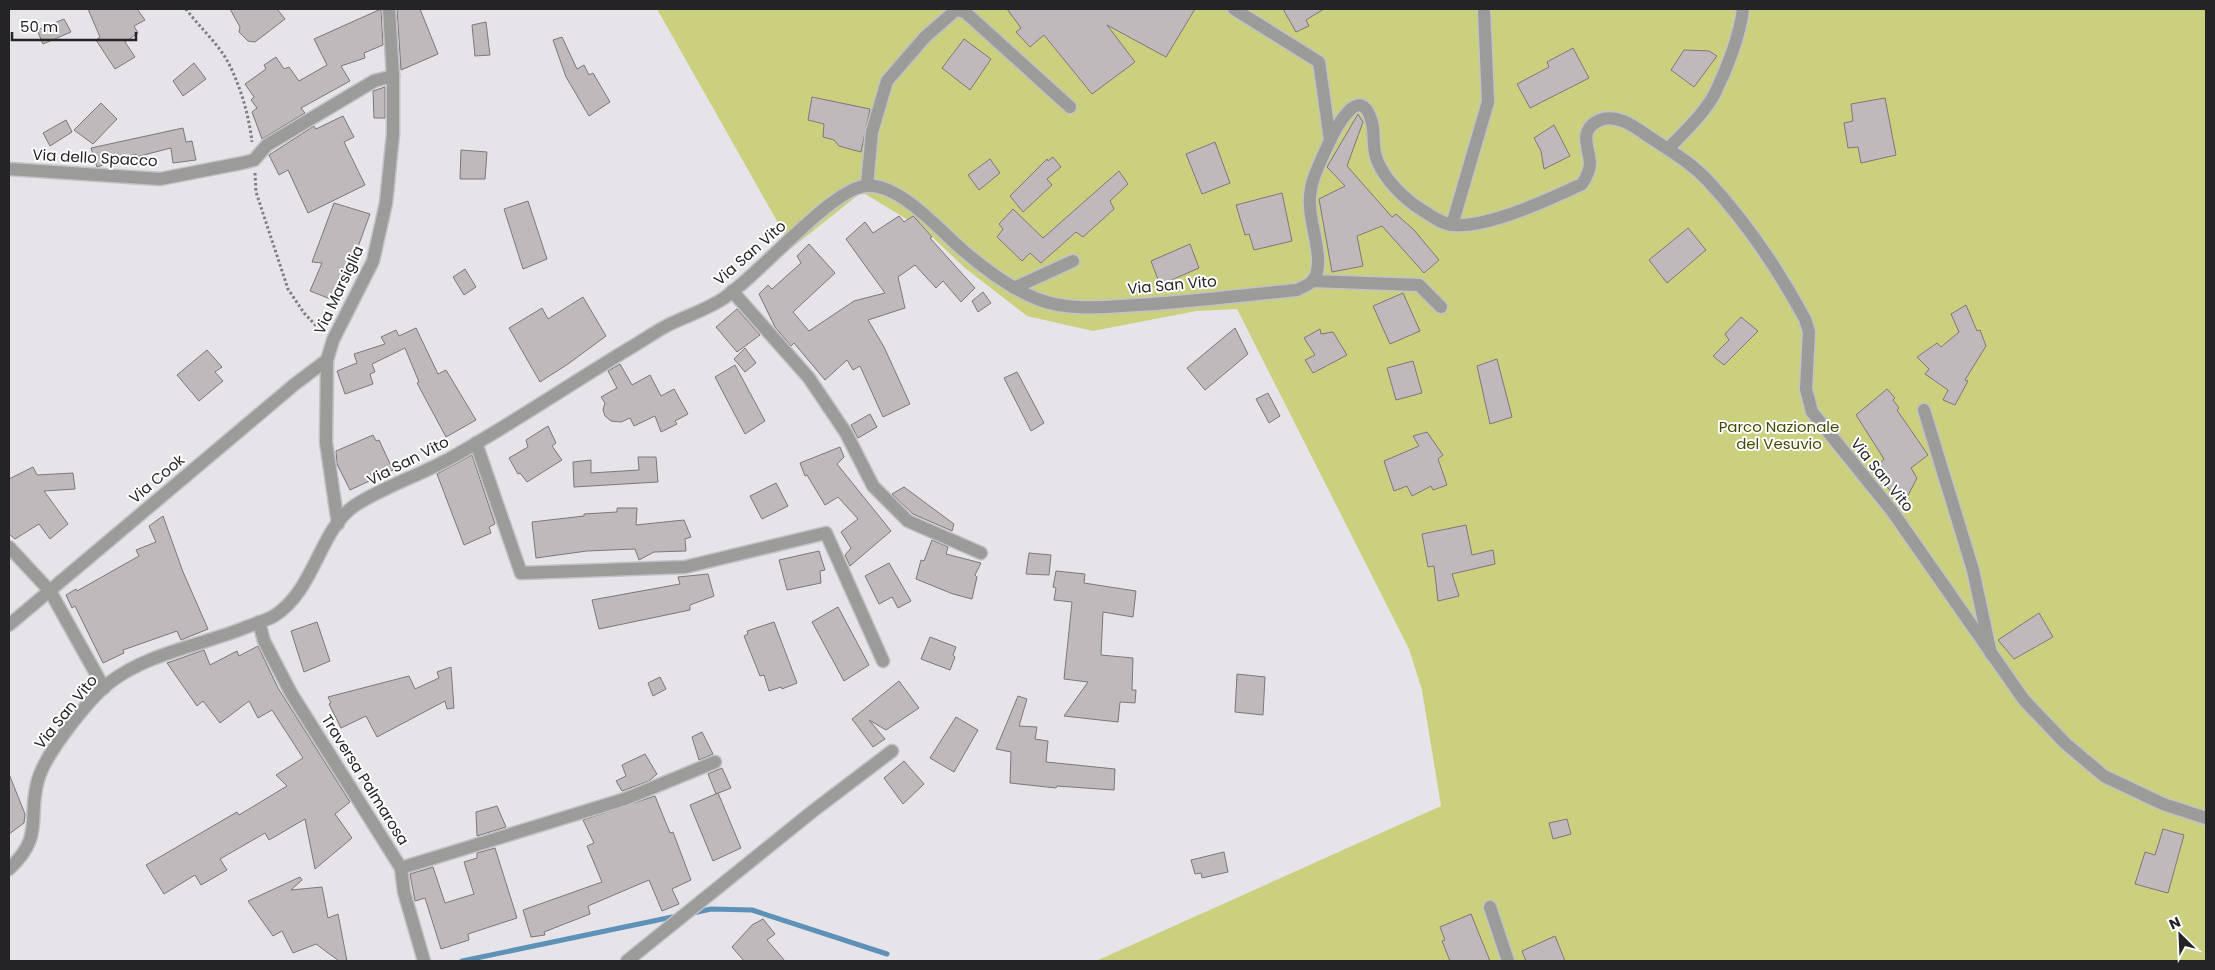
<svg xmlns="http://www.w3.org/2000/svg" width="2215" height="970" viewBox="0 0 2215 970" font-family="Poppins,sans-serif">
<rect width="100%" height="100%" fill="#e6e4e9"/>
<polygon fill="#cad07d" points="657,9 2206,9 2206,961 1096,961 1441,806 1422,690 1409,649 1237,309 1196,311 1093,331 1027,316 965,268 926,231 862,192 784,254 786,237"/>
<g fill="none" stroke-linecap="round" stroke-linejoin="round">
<g stroke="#5e91b8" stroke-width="5">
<polyline points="693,913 711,909 752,910 887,954"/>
<polyline points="462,961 677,916"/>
</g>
</g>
<g fill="#bfb9bc" stroke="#7c777a">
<polygon points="88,9 137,9 145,20 134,26 138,33 125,42 135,57 115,69 96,40 100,37"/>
<polygon points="230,9 277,9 285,19 255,42 248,41 239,32 240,27"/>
<polygon points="381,9 383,45 364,53 365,58 341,66 350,81 301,108 305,113 262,139 252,112 257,108 251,100 254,97 245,84 266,69 264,65 276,57 284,69 289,67 299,81 327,65 314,39"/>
<polygon points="397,9 420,9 438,54 401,70"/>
<polygon points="1007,9 1195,9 1166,57 1107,25 1135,62 1092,94 1044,35 1030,47 1016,32 1021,28"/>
<polygon points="1283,9 1324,9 1306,20 1309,26 1296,32"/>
<polygon points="64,19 71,32 43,44 37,30"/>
<polygon points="486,22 490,55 475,56 472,25"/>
<polygon points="562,37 577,69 584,65 589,75 593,73 610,102 589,116 566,77 553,40"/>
<polygon points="964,39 991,59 970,90 942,68"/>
<polygon points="1573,48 1589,78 1530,108 1517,84 1549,67 1547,62"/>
<polygon points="1684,50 1709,51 1717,56 1694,87 1671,70"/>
<polygon points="194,63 206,79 183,96 173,81"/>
<polygon points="385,87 385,118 374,118 373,91"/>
<polygon points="812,97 870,109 861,152 839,146 834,140 823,137 824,124 808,120"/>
<polygon points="1885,98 1896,155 1861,163 1858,147 1848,148 1844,123 1853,121 1851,104"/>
<polygon points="101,103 117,119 93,144 74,130"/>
<polygon points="1358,114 1363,122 1347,166 1392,217 1396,214 1414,230 1439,260 1424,273 1382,226 1357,236 1363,266 1332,272 1319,199 1345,186 1327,167"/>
<polygon points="343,116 354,137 344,142 365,185 308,213 288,170 279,175 269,155 314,126 316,129"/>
<polygon points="66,120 72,132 50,146 43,133"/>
<polygon points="1554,125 1570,156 1544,169 1541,151 1534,138"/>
<polygon points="183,128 186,142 192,141 196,160 173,163 171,148 136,157 136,154 97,167 91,148"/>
<polygon points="1215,142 1230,183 1202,194 1186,154"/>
<polygon points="461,150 487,152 485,179 460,179"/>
<polygon points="1053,157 1061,167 1047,179 1052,185 1023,212 1010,196 1047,159 1048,161"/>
<polygon points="990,159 1000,173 979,190 968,175"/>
<polygon points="1119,171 1128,184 1110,201 1114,209 1083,237 1076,232 1041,263 1030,253 1022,261 997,237 1003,229 999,224 1013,209 1043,238"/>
<polygon points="1282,193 1292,241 1254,250 1249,234 1245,235 1236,205"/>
<polygon points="528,201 547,259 523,269 504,209"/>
<polygon points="334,203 370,214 351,266 333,300 310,291 322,263 312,262"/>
<polygon points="899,216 904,222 913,216 916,219 932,237 930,238 975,288 961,302 943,281 936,288 915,265 898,277 905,308 868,320 884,347 910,404 883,417 860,366 853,370 847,360 825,380 794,343 791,346 775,327 759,294 768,285 772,289 801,263 797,256 809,244 835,273 793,312 809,331 854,301 885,293 846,239 865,222 873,233"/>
<polygon points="1688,228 1706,250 1667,283 1649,260"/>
<polygon points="1190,244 1199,268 1160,285 1151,261"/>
<polygon points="465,269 476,287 464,295 453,277"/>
<polygon points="983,292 991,303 978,312 972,301"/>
<polygon points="1403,293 1420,331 1390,344 1373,306"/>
<polygon points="583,297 606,336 568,364 540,382 509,328 542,308 548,319"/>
<polygon points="1966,305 1977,331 1980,330 1986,346 1965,380 1968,381 1955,405 1943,400 1948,390 1925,374 1929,369 1917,357 1937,343 1941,347 1959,332 1951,314"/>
<polygon points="737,309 760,335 737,352 716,327"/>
<polygon points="1741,317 1758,331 1724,365 1713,356 1729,340 1725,334"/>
<polygon points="416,328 438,374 446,370 476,420 446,437 417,383 419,382 405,348 372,364 375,372 370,374 373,384 345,394 337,371 357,363 354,354 385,344 381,337 396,330 399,336"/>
<polygon points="1235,328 1248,354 1205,390 1187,368"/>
<polygon points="1320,329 1321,334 1333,332 1347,355 1313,373 1305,360 1315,355 1304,338"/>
<polygon points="745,348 756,363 745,372 734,359"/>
<polygon points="207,350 222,367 215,372 223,381 199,401 177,375"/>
<polygon points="1497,359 1512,417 1490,424 1477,366"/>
<polygon points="1413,361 1422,393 1396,400 1387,368"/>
<polygon points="620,364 632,385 650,375 661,396 674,389 688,414 675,421 677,424 661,432 655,416 634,426 630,418 621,422 611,421 605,416 603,410 605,403 601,397 617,388 608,371"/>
<polygon points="735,365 765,421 745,434 715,377"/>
<polygon points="1017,372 1044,423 1031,431 1004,378"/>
<polygon points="1887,389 1895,398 1893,400 1899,408 1897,410 1928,455 1911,468 1917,478 1903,505 1873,471 1884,459 1856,415"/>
<polygon points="1268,393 1280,416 1269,423 1256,399"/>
<polygon points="870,414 877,427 858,438 851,425"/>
<polygon points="548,426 556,443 552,446 562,460 527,482 520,473 518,474 509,458 528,447 526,440"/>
<polygon points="1427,432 1443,455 1438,459 1447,485 1433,490 1431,486 1412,496 1407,486 1394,491 1384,461 1419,446 1413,436"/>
<polygon points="373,435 376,441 379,440 393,470 350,490 337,464 336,451"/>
<polygon points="840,447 844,457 837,464 891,531 850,566 845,555 851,548 841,532 858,519 838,497 825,505 807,475 805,476 800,463"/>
<polygon points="472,455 495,524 489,527 491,533 464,545 437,474"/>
<polygon points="638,457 656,457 658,482 574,487 573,462 591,460 591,473 639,470"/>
<polygon points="33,467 37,475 73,473 75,489 44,491 68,524 50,539 39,524 15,539 9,534 9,479"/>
<polygon points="776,483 788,506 762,519 750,496"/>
<polygon points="904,487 954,524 952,531 913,514 892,494"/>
<polygon points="617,508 637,508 636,525 684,520 691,537 685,539 686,551 654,552 639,560 635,549 587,551 536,558 532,522 584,516 584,514 617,512"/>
<polygon points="163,516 183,572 208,629 181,640 177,631 123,650 124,653 103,663 75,606 72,608 66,595 76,589 77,591 139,556 136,550 156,542 149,526"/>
<polygon points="1466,525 1472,555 1493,550 1495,564 1452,574 1459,596 1438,601 1434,566 1428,567 1422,534"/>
<polygon points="932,540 948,547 946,554 981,563 975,575 977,577 972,599 953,594 916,579 921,560 924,561"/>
<polygon points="819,551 825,570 820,571 821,583 787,590 779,560"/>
<polygon points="1029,553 1051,555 1049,575 1026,574"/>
<polygon points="889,563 911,601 898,608 892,597 879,604 865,576"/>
<polygon points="1056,571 1085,574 1084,583 1136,591 1133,617 1103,612 1101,655 1133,658 1132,690 1136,690 1135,703 1120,702 1118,722 1064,716 1088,682 1064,679 1072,602 1054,600 1056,588 1053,587"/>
<polygon points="708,574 714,596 690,605 690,610 599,629 592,600 680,584 678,577"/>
<polygon points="838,607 869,665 844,681 812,622"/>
<polygon points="2039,613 2053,637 2014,659 1998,640"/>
<polygon points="317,622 330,661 304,672 291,631"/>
<polygon points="774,622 797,683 782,689 781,687 769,691 764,675 760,676 744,636 748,634 747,631"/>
<polygon points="930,637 956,647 953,655 955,657 950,670 921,659"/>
<polygon points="258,646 278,688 350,802 335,814 352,838 315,869 305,819 269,840 265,833 220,859 227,870 201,885 195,875 164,894 146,865 237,812 239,815 287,786 276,775 303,758 272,710 258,718 249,701 220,723 203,701 197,706 167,663 204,650 210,665 237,651 239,656"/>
<polygon points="451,667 454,708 447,709 445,701 377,737 366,716 341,728 329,704 331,703 328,697 409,676 415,689 439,678 437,672"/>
<polygon points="1237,674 1265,677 1263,715 1235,712"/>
<polygon points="660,677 666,689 653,696 648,683"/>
<polygon points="899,681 919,708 886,730 869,720 885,739 873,747 852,719"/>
<polygon points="1018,696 1027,699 1019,726 1037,727 1035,739 1048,741 1046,762 1115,769 1114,790 1057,786 1056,788 1010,783 1011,752 996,749"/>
<polygon points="956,717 978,730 954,772 930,758"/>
<polygon points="702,732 713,754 699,760 692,737"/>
<polygon points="645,754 657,774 649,781 622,791 616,781 626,776 622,765"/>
<polygon points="904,761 924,784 903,804 884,778"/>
<polygon points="722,768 731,788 716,794 708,774"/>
<polygon points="9,774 25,814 24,823 9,834"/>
<polygon points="718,793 741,848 713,861 690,805"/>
<polygon points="655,796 670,833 673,832 691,880 672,889 679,904 662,911 649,880 588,906 590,914 544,932 545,935 531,937 523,910 602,882 587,846 594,843 583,820"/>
<polygon points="497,806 506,827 477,836 476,812"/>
<polygon points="1567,819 1571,834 1553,839 1549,823"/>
<polygon points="2163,829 2184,835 2168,893 2135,884 2145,852 2155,855"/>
<polygon points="495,848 517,918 468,934 469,940 441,949 425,898 415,901 410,874 433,867 445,903 474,894 464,862 477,858 477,853"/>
<polygon points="1224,852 1228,872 1202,878 1201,873 1195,874 1191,860"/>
<polygon points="300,877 302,880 291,890 322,887 328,918 338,914 347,961 339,961 316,944 293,953 282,931 273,936 248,901"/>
<polygon points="1471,914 1490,961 1450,961 1442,941 1445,940 1440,927"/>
<polygon points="763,919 775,934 767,940 785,961 744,961 732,947 752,925"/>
<polygon points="1555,936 1565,961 1526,961 1522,951"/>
</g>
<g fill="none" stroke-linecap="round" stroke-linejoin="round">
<g stroke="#c3c1c6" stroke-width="15">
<g id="minor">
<polyline points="1234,9 1319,62 1330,140"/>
<path d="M1668,149C1684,132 1704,114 1715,93C1727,69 1740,35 1743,9"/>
<polyline points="9,169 160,179 242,163 254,160 267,145 374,81 393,76"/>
<polyline points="867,185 872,132 887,81 925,37 956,10 965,12 1070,107"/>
<polyline points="1452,225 1488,102 1484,9"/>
<polyline points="1313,281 1419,285 1441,307"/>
<polyline points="1014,288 1073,261"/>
<polyline points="732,291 809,378 846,433 873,486 908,521 981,553"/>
<polyline points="1924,410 1973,570 1991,654"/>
<polyline points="476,443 521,573 685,567 826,533 883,661"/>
<polyline points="338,524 326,442 327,360 333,340 373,261 386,203 393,134 393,76 389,9"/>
<polyline points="9,547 50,591 104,688"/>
<polyline points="259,622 264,641 291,693 401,868 404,892 424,961"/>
<polyline points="9,625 295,384 327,360"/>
<polyline points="401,868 625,799 715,762"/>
<polyline points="1490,907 1508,961"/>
<polyline points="627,961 813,811 892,751"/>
</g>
</g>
<g stroke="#c3c1c6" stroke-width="15">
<path id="tertiary" d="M9,869C45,836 27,817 38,780C45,754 88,700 109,683C148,653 199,646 244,628C254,624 265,621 274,616C315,590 319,531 354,506C383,487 418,476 449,459C512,424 573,382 635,345C647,338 658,330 670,324C687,316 705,310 721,300C757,278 831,188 866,186C900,183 940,231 965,252C986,270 1013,290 1040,300C1070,311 1104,307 1136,305C1190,302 1244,295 1297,290C1302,287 1310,285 1313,280C1326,264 1310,225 1310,206C1308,184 1319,165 1328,145C1335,129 1361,79 1372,123C1375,135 1372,148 1377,160C1385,180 1404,199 1422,210C1431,216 1442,224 1453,225C1488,228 1550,199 1582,184C1586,178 1590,171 1590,163C1589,148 1579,132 1596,122C1613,111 1634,126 1648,136C1669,150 1692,163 1709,182C1746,222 1779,271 1805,319L1809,332L1806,389L1812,412L1892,511L2024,700L2065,743L2104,776L2163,804L2206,818"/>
</g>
<g stroke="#7e7d80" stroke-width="3" stroke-dasharray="2.5 2.5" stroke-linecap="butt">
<path d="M186,9C199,27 219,44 229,64C241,88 249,116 252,142"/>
<polyline points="255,173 256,192 288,289 304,313 322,332"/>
</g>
<use href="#minor" stroke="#9b9b99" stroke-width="12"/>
<use href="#tertiary" stroke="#9b9b99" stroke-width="12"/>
</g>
<g text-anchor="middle" stroke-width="4" stroke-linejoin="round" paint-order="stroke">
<g font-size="15" fill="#242325" stroke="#fff">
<text transform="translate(95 158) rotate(3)" y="5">Via dello Spacco</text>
<text transform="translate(750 253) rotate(-41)" y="5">Via San Vito</text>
<text transform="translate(1172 285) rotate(-5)" y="5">Via San Vito</text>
<text transform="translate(339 290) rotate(-65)" y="5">Via Marsiglia</text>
<text transform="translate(408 461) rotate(-27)" y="5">Via San Vito</text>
<text transform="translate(1882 475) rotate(51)" y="5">Via San Vito</text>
<text transform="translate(157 479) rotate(-40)" y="5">Via Cook</text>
<text transform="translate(66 712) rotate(-51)" y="5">Via San Vito</text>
<text transform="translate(365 780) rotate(58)" y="5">Traversa Palmarosa</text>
</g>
<g font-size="15" fill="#464906" stroke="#fff">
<text x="1779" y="432">Parco Nazionale<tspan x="1779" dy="17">del Vesuvio</tspan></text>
</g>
</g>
<rect width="2215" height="970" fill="none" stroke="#242325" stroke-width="20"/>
<g transform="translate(2180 935) rotate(336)" stroke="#ffffff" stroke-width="4" paint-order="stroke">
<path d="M0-4L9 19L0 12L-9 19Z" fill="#242325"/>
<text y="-8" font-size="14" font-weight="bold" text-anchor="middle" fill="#242325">N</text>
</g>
<path d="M12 32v8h124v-8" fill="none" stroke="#242325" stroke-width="2.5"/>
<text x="20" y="32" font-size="15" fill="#242325" stroke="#ffffff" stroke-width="4" paint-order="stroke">50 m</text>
</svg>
